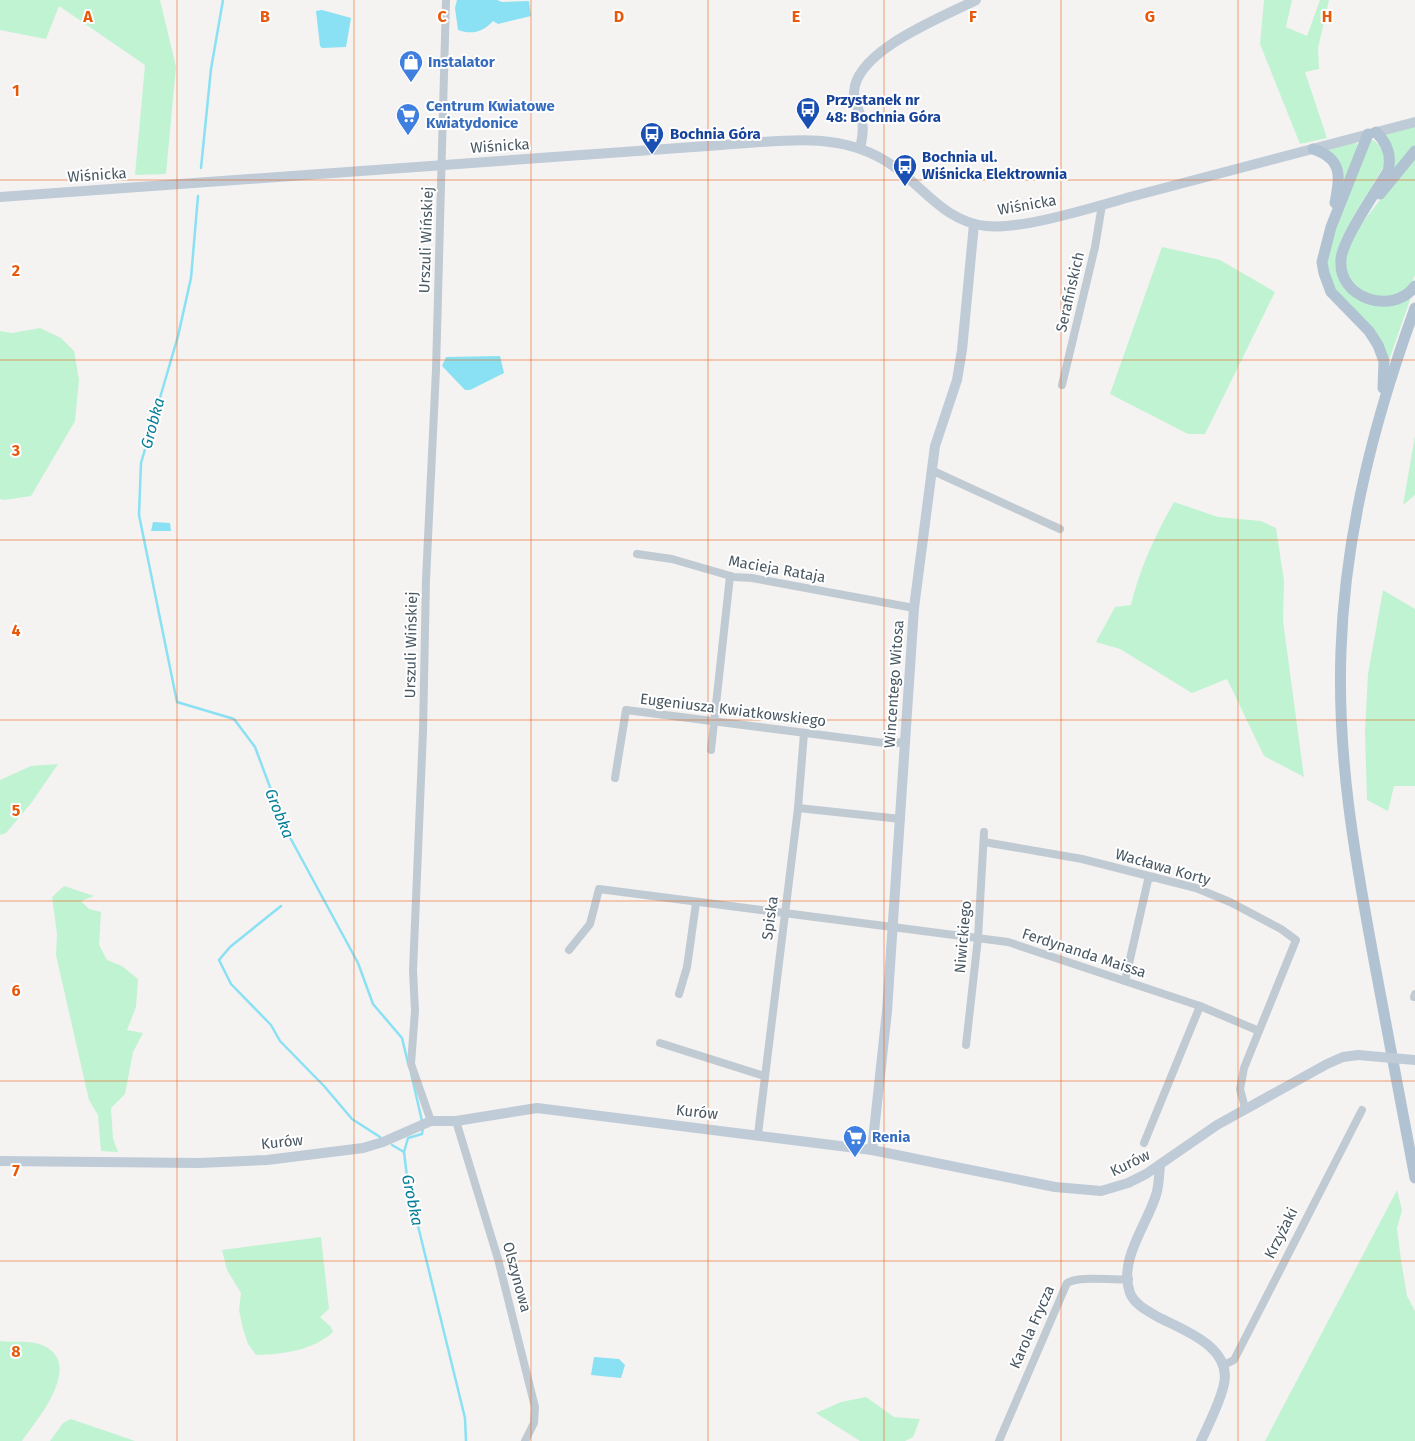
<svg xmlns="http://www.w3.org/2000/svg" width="1415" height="1441" viewBox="0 0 1415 1441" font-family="'Fira Sans',sans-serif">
<rect width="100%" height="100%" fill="#f5f2f2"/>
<g fill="#c0f3d2">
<polygon points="0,0 160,0 176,67 166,174 135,175 145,65 59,6 46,39 0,30"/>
<polygon points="1264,0 1292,0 1286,27 1307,36 1320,0 1329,0 1318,48 1319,69 1305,72 1327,138 1300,144 1260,44"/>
<polygon points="1415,126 1415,145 1375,197 1393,153 1386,135"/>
<path d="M1371,139C1381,144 1385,154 1384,165C1372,191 1327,245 1337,273C1340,280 1347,288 1352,295L1411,297L1388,363C1364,330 1322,292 1328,248Z"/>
<polygon points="1356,142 1358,146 1342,184 1325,150"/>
<path d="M1415,157V275C1400,316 1339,295 1345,253C1346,238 1403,173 1415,157Z"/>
<polygon points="1162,247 1220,260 1275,292 1205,434 1188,434 1110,394"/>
<polygon points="40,328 61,338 74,351 79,380 75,421 31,496 4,500 0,499 0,331 12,333"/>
<polygon points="1415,436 1415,495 1403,505"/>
<path d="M1174,502L1218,517L1261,521L1276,528L1284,581L1283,621L1304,777L1264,756L1227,679L1192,693L1120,649L1096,642L1115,607L1131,605C1140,567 1155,536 1174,502Z"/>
<polygon points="1383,590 1415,609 1415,786 1394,786 1388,811 1367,800 1365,731 1368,674"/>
<polygon points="58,764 32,802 6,833 0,835 0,780 31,766"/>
<polygon points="64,886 94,896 81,901 89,909 101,912 99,945 107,960 122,966 138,979 136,1007 127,1030 143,1033 133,1052 125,1094 111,1108 113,1139 118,1152 101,1151 98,1115 89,1100 56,955 57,934 52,897"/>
<polygon points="1397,1190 1402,1210 1397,1228 1401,1260 1407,1296 1415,1311 1415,1441 1265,1441"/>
<path d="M321,1237L329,1309L320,1317L331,1327L333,1332C312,1351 284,1354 256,1355L248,1344L243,1329L239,1310L241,1293L227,1270L222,1250Z"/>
<path d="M0,1341C14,1343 33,1339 46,1347C82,1367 37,1420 22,1441H0Z"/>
<polygon points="866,1397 894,1417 920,1419 913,1437 905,1441 860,1441 816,1413 841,1402"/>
<polygon points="71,1419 135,1441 50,1441 63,1423"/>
</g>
<g fill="#8ae1f3">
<path d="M457,0H497L502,2L529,1L531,16L498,24L493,21C483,32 472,35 458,30L455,8Z"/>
<polygon points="322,10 351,18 346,47 322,48 320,46 316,11"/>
<polygon points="500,356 504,373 470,390 465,390 442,366 446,357"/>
<polygon points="153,522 170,523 171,531 151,531"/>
<polygon points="594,1357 619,1359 625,1365 621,1378 591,1375"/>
</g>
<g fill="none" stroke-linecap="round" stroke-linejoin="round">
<g stroke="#8ae1f3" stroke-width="2.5">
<polyline points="201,168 211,69 223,0"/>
<polyline points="198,196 191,278 178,336 141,463 139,515 177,702 234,719 255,747 286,830 358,963 373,1004 402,1038 408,1063"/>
<polyline points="281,906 230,947 219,960 231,984 271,1025 280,1041 324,1086 352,1119 380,1137"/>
<polyline points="411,1073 422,1121"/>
<polyline points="423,1127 422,1134 408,1138 404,1152 408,1185 465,1418 466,1441"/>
<polyline points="392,1145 404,1152"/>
</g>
<g stroke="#c0cad2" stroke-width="8">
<polyline points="1062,385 1095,247 1102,205"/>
<polyline points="931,470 1060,529"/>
<polyline points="637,554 672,559 734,577 752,578 914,608"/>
<polyline points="711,750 730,576"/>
<polyline points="615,778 626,710 892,744 906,741"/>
<polyline points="798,808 901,819"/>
<polyline points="984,842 1082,859 1196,888 1230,902 1281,929 1296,940 1244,1068 1240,1089 1245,1108"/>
<polyline points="569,950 590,924 599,889 1008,942 1200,1006 1259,1031"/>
<polyline points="1125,981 1148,880 1153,877"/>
<polyline points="679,994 687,967 696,903"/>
<polyline points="1414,997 1415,994"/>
<polyline points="660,1043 764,1076"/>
<polyline points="966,1045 978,938 984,832"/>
<polyline points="431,1121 411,1064 415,1011 413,971 423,731 426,580 436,370 446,0"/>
<polyline points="456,1121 498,1259 535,1407 534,1423 525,1441"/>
<polyline points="758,1134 798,808 804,733"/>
<polyline points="1144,1143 1200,1006"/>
<polyline points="1224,1365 1234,1360 1362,1110"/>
<path d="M999,1441L1067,1283C1079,1275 1113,1281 1129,1279"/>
</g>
<g stroke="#bfcbd7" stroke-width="10">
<path d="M860,148C862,140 864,130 862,121C860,111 854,103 854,92C856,50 943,17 976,0"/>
<path d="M0,197L721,145C776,142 834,130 884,160C919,180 942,222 986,226C1022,230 1094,207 1130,197C1225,172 1320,147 1415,122"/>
<polyline points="872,1150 887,1011 914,608 935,446 957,380 962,350 974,224"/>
<polyline points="0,1161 199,1163 267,1160 363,1148 383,1142 431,1121 456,1121 537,1108 872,1150 1055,1187 1101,1191 1128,1183 1146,1174 1217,1125 1327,1064 1343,1057 1358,1055"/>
<path d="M1160,1165C1159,1175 1159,1186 1156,1195C1147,1225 1118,1260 1130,1293C1135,1305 1148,1311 1158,1317C1184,1330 1232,1347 1224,1384C1220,1403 1209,1423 1201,1441"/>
</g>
<g stroke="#b1c3d2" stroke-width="11">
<path d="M1376,132C1387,143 1392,156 1388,171C1376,192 1343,238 1341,259C1337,299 1393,316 1415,286"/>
<polyline points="1368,134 1331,227 1322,262 1324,273 1331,292 1369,331 1378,345 1384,361 1383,388"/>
<path d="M1313,149C1343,159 1340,176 1335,203"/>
<polyline points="1380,194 1415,151"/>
<path d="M1415,308C1375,418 1345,532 1341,650C1337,755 1354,852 1373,955C1387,1029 1401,1104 1415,1178"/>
</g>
<polyline stroke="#bfcbd7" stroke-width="10" points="1358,1055 1415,1060"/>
</g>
<path fill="none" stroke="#e8590c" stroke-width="1" stroke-opacity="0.55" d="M177,0V1441M354,0V1441M531,0V1441M708,0V1441M884,0V1441M1061,0V1441M1238,0V1441M0,180H1415M0,360H1415M0,540H1415M0,720H1415M0,901H1415M0,1081H1415M0,1261H1415"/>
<defs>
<g id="shop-pin" transform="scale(1.25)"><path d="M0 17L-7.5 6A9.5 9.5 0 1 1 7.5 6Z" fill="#3f7fe0" stroke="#fff"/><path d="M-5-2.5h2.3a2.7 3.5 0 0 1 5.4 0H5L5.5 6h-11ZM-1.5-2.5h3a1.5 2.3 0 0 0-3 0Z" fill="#fff"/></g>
<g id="bus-pin" transform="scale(1.25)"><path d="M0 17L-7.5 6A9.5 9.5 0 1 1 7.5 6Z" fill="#1a4fb4" stroke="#fff"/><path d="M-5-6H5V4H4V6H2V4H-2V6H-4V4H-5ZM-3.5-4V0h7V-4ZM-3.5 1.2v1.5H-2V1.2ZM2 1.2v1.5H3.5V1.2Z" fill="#fff"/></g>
<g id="supermarket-pin" transform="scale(1.25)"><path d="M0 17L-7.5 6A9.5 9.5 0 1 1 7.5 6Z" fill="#3f7fe0" stroke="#fff"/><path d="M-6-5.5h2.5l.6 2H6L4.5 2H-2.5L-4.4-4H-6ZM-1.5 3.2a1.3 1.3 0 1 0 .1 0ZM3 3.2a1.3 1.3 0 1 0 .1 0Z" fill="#fff"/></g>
</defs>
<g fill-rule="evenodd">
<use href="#shop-pin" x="411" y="62"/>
<use href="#bus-pin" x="808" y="109"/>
<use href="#supermarket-pin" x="408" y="115"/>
<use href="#bus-pin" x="652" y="134"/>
<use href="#bus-pin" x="905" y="166"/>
<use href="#supermarket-pin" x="855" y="1137"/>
</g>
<g text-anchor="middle" stroke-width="4" stroke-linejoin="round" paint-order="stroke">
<g font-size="15" font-weight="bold" fill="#366cbe" stroke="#fff" text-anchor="start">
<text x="428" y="67">Instalator</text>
<text x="426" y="111">Centrum Kwiatowe<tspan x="426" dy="17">Kwiatydonice</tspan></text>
<text x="872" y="1142">Renia</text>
</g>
<g font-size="15" font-weight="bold" fill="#164399" stroke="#fff" text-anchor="start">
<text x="826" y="105">Przystanek nr<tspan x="826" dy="17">48: Bochnia Góra</tspan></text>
<text x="670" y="139">Bochnia Góra</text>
<text x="922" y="162">Bochnia ul.<tspan x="922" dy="17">Wiśnicka Elektrownia</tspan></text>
</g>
<g font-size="15" fill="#485762" stroke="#fff">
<text transform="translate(500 146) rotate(-4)" y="5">Wiśnicka</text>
<text transform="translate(97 175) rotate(-4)" y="5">Wiśnicka</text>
<text transform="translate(1027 205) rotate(-10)" y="5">Wiśnicka</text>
<text transform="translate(426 240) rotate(-88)" y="5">Urszuli Wińskiej</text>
<text transform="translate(1070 292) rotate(-77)" y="5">Serafińskich</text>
<text transform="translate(777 569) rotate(10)" y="5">Macieja Rataja</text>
<text transform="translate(411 645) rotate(-89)" y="5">Urszuli Wińskiej</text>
<text transform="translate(894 684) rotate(-86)" y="5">Wincentego Witosa</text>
<text transform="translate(733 710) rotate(7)" y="5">Eugeniusza Kwiatkowskiego</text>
<text transform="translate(1163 867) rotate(16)" y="5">Wacława Korty</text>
<text transform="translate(770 918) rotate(-82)" y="5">Spiska</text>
<text transform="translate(963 937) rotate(-85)" y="5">Niwickiego</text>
<text transform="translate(1084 953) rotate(18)" y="5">Ferdynanda Maissa</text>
<text transform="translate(697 1112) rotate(6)" y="5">Kurów</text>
<text transform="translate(282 1142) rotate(-6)" y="5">Kurów</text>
<text transform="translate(1130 1163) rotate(-26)" y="5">Kurów</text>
<text transform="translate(1281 1233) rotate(-63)" y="5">Krzyżaki</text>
<text transform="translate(517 1277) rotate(75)" y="5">Olszynowa</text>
<text transform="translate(1032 1327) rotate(-66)" y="5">Karola Frycza</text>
</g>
<g font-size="16" font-style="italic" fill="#057f99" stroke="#fff">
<text transform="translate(152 423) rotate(-75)" y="6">Grobka</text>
<text transform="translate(280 813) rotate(68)" y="6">Grobka</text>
<text transform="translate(413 1200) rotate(78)" y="6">Grobka</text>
</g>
</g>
<g font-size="16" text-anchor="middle" font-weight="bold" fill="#e8590c" stroke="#fff" stroke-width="4" stroke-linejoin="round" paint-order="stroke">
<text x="88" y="22">A</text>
<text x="265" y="22">B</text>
<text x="442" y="22">C</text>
<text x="619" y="22">D</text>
<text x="796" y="22">E</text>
<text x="973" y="22">F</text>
<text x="1150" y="22">G</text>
<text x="1327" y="22">H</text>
<text x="16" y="96">1</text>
<text x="16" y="276">2</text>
<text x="16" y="456">3</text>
<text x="16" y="636">4</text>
<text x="16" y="816">5</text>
<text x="16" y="996">6</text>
<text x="16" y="1176">7</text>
<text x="16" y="1357">8</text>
</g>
</svg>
